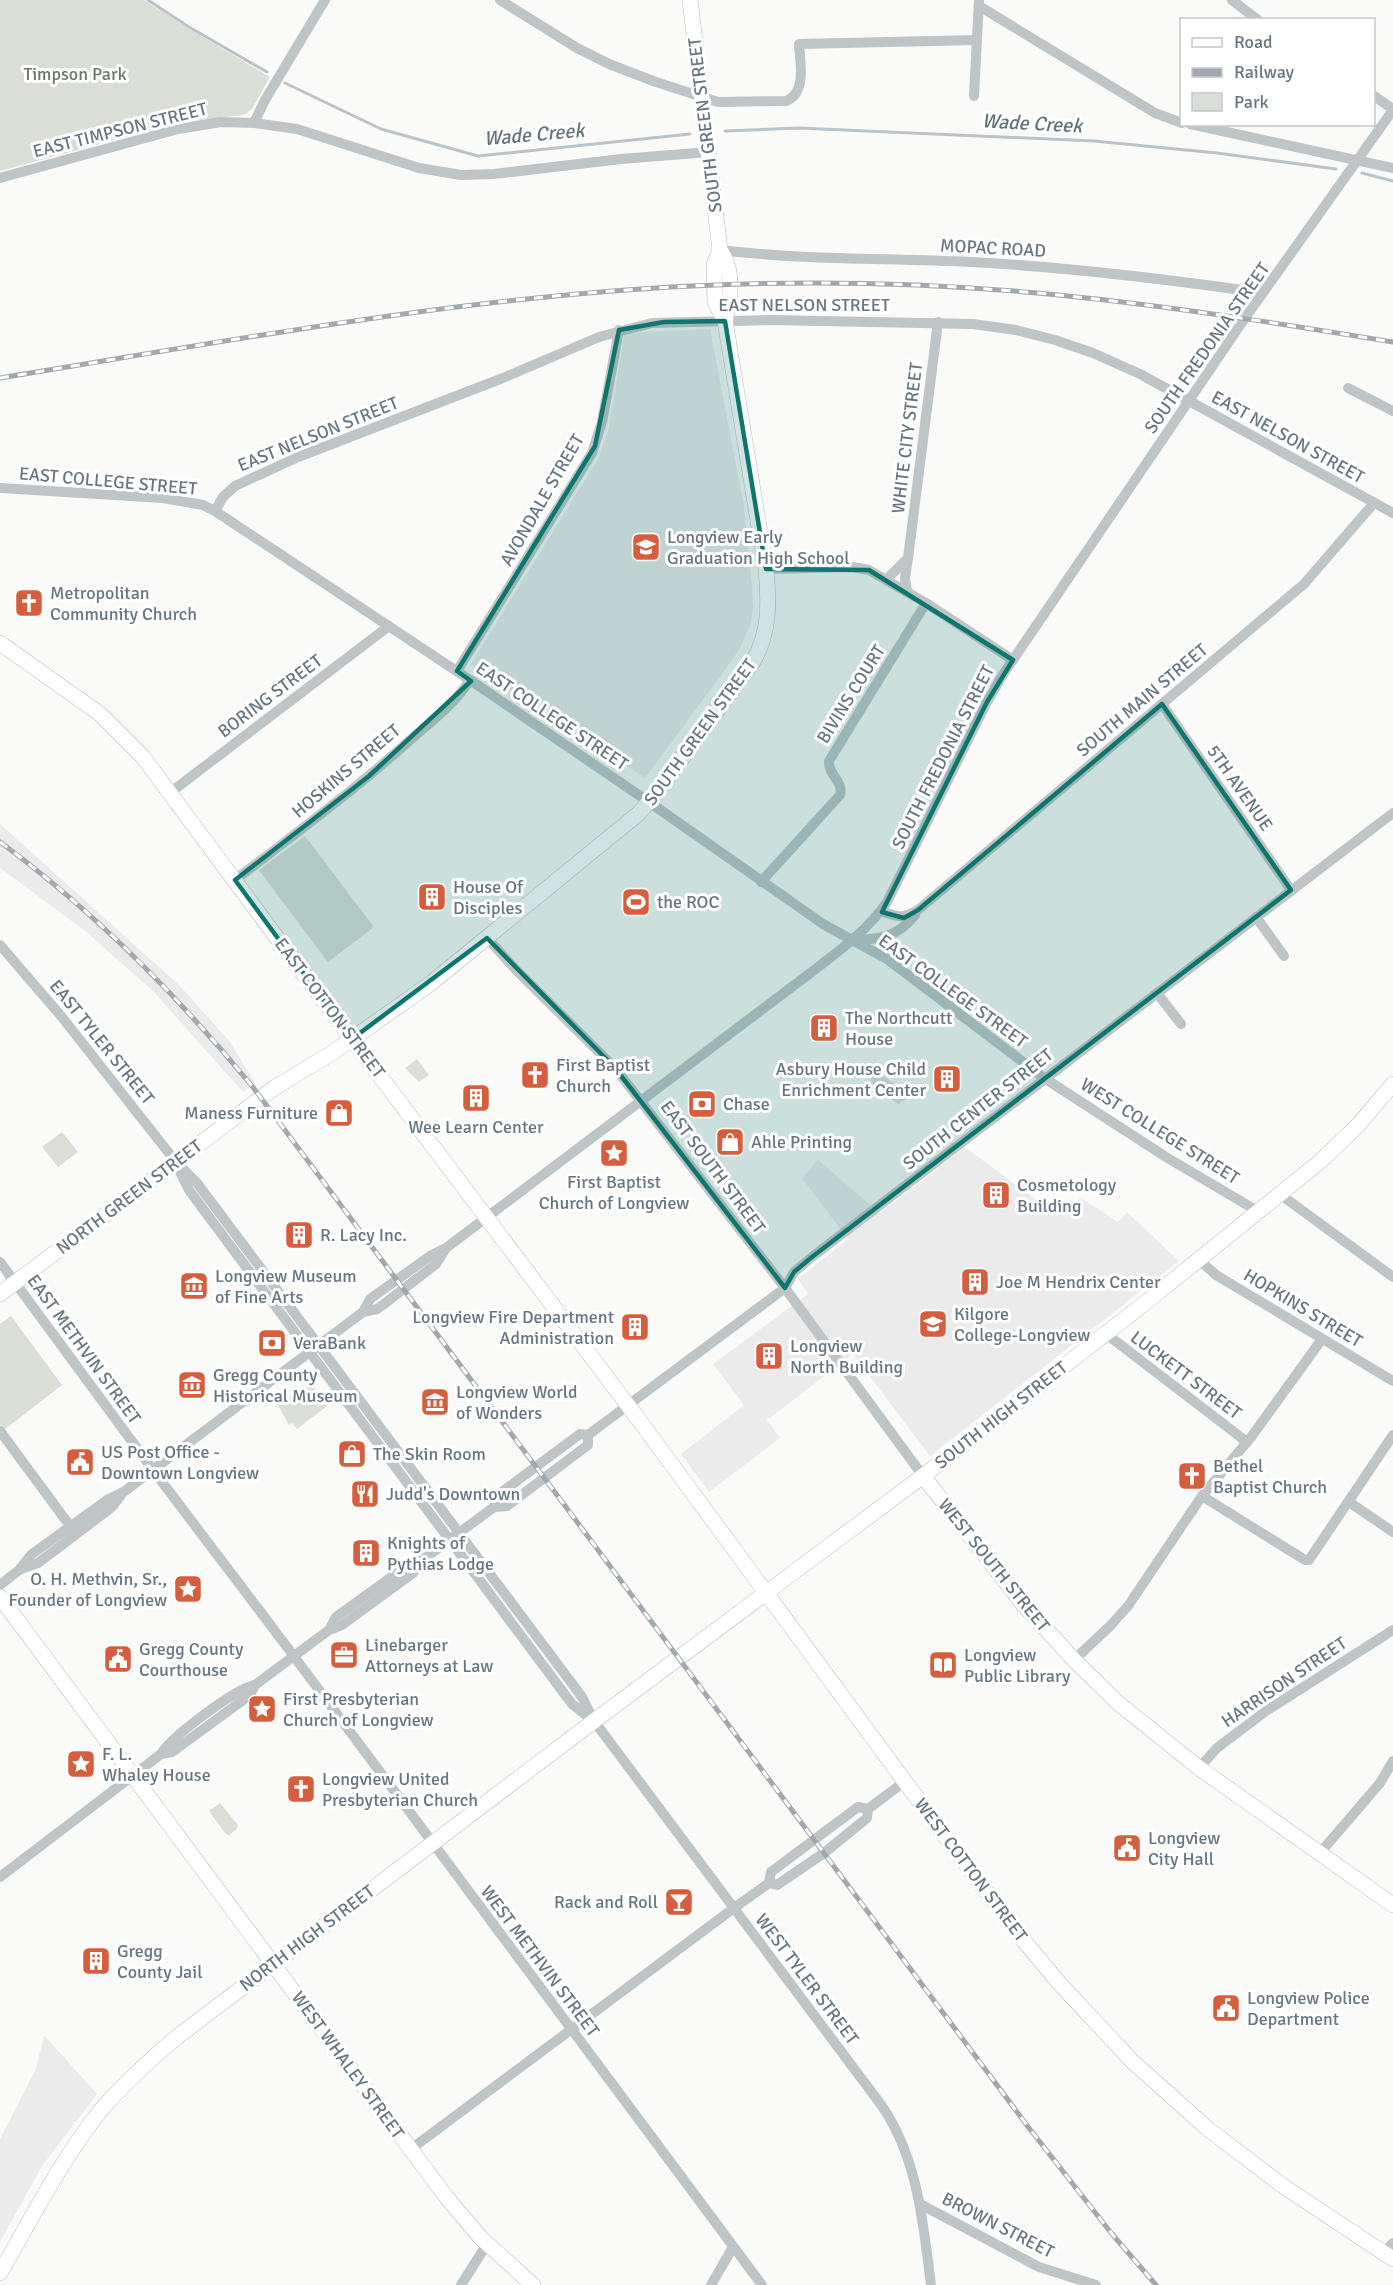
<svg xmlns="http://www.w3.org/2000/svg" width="1393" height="2285" viewBox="0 0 1393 2285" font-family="Signika,sans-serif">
<rect width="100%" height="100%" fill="#fafaf8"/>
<g fill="#ebebeb">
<polygon points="710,329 744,507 752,587 753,607 751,623 740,648 730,663 645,778 471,664 598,459 609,428 624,336 642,332"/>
<polygon points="0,824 179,985 230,1042 255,1083 243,1092 153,991 84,930 0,868"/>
<polygon points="965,1147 1055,1214 1081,1198 1118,1222 1127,1212 1179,1261 930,1456 853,1354 770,1418 766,1419 780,1438 709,1492 681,1454 744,1405 713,1364 808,1294 798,1279 848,1239 802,1178 818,1160 880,1213"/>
<polygon points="44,2035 97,2094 42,2166 0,2242 0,2139 36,2069"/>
</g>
<g fill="#daded7">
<polygon points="0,0 144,0 191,30 270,77 252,109 244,115 181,122 0,171"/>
<polygon points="305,836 374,927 328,962 259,870"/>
<polygon points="417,1059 429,1075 419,1082 405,1068"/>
<polygon points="879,1072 904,1092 906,1099 898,1104 872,1084 871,1079"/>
<polygon points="62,1132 78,1152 58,1167 42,1147"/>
<polygon points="11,1316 62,1385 4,1430 0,1424 0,1324"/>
<polygon points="303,1387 314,1388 327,1406 297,1429 292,1423 289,1425 278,1405"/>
<polygon points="220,1803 238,1825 237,1829 229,1835 226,1834 209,1811"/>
</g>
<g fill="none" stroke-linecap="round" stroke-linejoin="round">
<g stroke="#bac4c8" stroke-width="3">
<polyline points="148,0 189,27 267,72"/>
<polyline points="285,83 381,129 478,156 690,134"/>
<polyline points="725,131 799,128 1094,141 1217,153 1336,169"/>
<polyline points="1362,173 1393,181"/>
</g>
<g stroke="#b4babe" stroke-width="16">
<g id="secondary">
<path d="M720,250C734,270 731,299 725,321"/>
<polyline points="0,643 100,714 143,757 352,1039 639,1420 950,1843 1024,1941 1060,1984 1132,2061 1208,2129 1283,2186 1393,2259"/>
<path d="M0,1294L274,1088L332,1053L430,984L638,814L655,795L754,660C770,631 769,602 766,569L725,321L715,302L714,265L720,250L690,0"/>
<polyline points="923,1476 1023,1604 1074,1660 1118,1703 1199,1768 1393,1905"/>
<polyline points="0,1597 447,2198 481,2238 533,2285"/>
<path d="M0,2273C32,2218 61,2160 101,2110C124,2083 150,2060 177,2037L594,1721L923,1476L1145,1303L1322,1160L1359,1124L1393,1084"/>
</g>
</g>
<g stroke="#bfc4c7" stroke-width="10">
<path d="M500,0L577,48L609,64L656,82L718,102L786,101C807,93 800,62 799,44L977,40"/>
<polyline points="1232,0 1258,20"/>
<polyline points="979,6 1155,113 1182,123"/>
<polyline points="974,96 979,0"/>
<polyline points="1374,96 1393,109"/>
<polyline points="254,123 265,100 325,0"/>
<polyline points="1190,124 1393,168"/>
<polyline points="0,178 178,129 221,122 254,123 297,129 419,168 461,175 494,174 621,159 709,152"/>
<path d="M720,250C803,260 886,258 970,262C1068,267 1166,279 1263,293"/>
<polyline points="1348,388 1393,411"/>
<polyline points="0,488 163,498 203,505 215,511 470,680 649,802 823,924 887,959 1044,1078 1166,1157 1259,1212"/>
<polyline points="215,511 223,497 235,486 298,457 503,378 599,337 652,323 769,320 973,324 1016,330 1055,340 1093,353 1140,374 1393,513"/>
<polyline points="908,558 938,322"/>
<polyline points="766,569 853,567 869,570 926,603 1013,660"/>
<polyline points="886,580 908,558 905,578 907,592"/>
<polyline points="457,671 592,453 602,422 619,330"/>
<polyline points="1162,704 1291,890"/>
<polyline points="171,792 389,626"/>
<path d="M235,880C294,835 353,791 408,742C430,722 454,705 470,680"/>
<path d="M761,882L840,795C844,782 828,775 829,761L926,603"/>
<path d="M881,911C897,917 903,919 918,910L1304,584L1374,503"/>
<polyline points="1256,917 1284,956"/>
<polyline points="487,938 517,971 615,1068 785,1288 923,1476"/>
<path d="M854,940C881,939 896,938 915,915"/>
<path d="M0,945L61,1016L176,1162L197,1183L582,1697L594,1721L882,2106C918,2159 923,2223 931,2285"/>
<polyline points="1157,993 1181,1024"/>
<polyline points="178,1168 189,1190 203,1209 572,1704 591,1719"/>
<polyline points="1281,1195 1393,1277"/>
<polyline points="1199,1260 1216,1275 1393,1381"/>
<polyline points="0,1262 153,1470 284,1643 762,2285"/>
<polyline points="363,1312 377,1309 384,1304 436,1264 446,1248"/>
<polyline points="1105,1333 1247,1442"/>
<polyline points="0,1431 70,1526"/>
<polyline points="1202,1496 1305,1560 1309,1560 1393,1435"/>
<polyline points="1349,1502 1393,1532"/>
<polyline points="494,1507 498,1495 580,1434 588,1435 785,1288 794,1272 812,1257 1393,813"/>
<polyline points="21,1569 38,1563 112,1507 121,1495"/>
<path d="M0,1585L19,1570L32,1554L107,1500L125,1491L138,1481L363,1312L370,1299L430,1256L446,1248L813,971C839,951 868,930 887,902L987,702L1004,673L1245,318L1393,110"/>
<polyline points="329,1630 336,1617 408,1565 421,1561"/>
<polyline points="1074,1660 1110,1626 1128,1606 1202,1496 1252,1436 1322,1339"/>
<polyline points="161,1754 172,1752 250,1695 255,1685"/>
<polyline points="1199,1768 1217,1748 1266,1711 1393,1630"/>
<polyline points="1320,1853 1380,1783 1393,1761"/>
<path d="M0,1877L161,1754C172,1736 235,1689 255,1685L329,1630L342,1625L413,1573L421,1561L494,1507L507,1506L588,1445V1435"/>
<polyline points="769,1883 771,1872 858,1807 868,1809"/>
<polyline points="411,2149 734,1908 769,1883 777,1885 824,1853 867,1818 868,1809 904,1782"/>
<polyline points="920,2204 1039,2267 1096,2285"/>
<polyline points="1383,2253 1393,2243"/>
<polyline points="461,2285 487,2244"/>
<polyline points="711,2285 733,2247"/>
</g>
<use href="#secondary" stroke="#fff" stroke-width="15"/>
<g stroke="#a2a8ad" stroke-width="5">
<g id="rail">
<path d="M0,378C228,341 461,297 692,286C813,280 937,283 1058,295C1170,306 1282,324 1393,342"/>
<path d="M0,842C95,912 177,995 252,1086L1029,2128L1112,2234L1156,2285"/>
</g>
</g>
<use href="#rail" stroke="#fff" stroke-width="3" stroke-dasharray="9" stroke-linecap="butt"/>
</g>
<path fill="#0f766e" fill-opacity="0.2" stroke="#0f766e" stroke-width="4.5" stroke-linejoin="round" d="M725,321L766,569L869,570L1013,660L987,702L882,912L904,918L918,910L1162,704L1291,890L812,1257L794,1272L785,1288L615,1068L487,938L352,1039L235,880L369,776L471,681L457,671L595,446L619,330L664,322Z"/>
<defs>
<g id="school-square" transform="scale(1.5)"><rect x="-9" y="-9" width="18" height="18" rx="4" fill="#d45e3e" stroke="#fff"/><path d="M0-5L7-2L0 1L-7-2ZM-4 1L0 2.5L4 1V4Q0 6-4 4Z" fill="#fff"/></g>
<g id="church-square" transform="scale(1.5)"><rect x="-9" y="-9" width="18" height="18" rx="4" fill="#d45e3e" stroke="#fff"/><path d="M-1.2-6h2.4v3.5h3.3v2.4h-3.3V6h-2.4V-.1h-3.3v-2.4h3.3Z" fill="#fff"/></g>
<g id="building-square" transform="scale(1.5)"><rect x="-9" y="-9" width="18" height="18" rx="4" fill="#d45e3e" stroke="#fff"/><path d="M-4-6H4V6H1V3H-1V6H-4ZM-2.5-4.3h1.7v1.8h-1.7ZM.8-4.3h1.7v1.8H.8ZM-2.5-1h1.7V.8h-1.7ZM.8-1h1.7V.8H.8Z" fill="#fff"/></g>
<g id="stadium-square" transform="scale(1.5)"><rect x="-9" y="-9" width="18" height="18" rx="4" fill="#d45e3e" stroke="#fff"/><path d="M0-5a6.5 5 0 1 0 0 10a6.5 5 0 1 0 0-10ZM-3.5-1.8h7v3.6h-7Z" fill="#fff"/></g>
<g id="bank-square" transform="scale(1.5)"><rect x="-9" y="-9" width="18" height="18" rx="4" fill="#d45e3e" stroke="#fff"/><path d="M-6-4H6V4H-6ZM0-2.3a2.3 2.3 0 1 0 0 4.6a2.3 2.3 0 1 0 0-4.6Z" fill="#fff"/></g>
<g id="shop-square" transform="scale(1.5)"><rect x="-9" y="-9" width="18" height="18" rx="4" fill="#d45e3e" stroke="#fff"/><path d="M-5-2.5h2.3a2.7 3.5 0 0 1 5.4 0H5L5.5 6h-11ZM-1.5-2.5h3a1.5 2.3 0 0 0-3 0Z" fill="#fff"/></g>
<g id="sight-square" transform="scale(1.5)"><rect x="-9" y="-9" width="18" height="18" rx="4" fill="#d45e3e" stroke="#fff"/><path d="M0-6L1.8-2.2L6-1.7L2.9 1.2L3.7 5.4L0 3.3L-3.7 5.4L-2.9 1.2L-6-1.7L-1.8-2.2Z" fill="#fff"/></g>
<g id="museum-square" transform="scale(1.5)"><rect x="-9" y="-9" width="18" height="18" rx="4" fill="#d45e3e" stroke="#fff"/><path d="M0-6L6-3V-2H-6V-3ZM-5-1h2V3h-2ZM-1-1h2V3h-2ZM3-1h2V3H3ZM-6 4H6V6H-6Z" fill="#fff"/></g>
<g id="university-square" transform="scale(1.5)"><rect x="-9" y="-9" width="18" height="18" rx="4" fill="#d45e3e" stroke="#fff"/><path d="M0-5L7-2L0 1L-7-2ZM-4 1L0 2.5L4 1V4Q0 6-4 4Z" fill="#fff"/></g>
<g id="civic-square" transform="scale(1.5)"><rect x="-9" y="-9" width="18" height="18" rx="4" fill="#d45e3e" stroke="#fff"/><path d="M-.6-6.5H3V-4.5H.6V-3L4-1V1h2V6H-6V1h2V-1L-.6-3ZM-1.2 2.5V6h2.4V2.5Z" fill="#fff"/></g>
<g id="restaurant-square" transform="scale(1.5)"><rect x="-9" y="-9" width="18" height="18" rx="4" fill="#d45e3e" stroke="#fff"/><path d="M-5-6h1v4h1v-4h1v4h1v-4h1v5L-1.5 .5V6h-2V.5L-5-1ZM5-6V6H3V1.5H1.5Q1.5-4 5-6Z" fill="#fff"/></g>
<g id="office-square" transform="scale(1.5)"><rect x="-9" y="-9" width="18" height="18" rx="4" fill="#d45e3e" stroke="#fff"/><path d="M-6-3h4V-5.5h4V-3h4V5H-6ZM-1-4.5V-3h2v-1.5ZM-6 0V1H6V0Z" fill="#fff"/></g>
<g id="library-square" transform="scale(1.5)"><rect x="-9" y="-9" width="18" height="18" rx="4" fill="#d45e3e" stroke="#fff"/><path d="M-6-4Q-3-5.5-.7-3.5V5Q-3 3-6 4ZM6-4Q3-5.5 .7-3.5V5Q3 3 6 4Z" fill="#fff"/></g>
<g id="bar-square" transform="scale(1.5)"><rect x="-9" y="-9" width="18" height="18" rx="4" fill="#d45e3e" stroke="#fff"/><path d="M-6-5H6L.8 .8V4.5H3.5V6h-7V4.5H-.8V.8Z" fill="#fff"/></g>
</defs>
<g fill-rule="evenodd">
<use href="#school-square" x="646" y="547"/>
<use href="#church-square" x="29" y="603"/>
<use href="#building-square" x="432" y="897"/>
<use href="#stadium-square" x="636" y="902"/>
<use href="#building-square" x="824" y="1028"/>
<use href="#church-square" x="535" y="1075"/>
<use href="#building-square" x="947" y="1079"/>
<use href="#building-square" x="476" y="1098"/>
<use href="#bank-square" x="702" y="1104"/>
<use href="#shop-square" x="339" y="1113"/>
<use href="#shop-square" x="730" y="1142"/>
<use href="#sight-square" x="614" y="1153"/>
<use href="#building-square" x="996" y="1195"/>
<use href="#building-square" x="299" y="1235"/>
<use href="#building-square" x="975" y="1282"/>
<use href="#museum-square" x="194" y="1286"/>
<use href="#university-square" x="933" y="1324"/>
<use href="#building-square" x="635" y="1327"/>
<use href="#bank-square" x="272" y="1343"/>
<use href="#building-square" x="769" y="1356"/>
<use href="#museum-square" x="192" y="1385"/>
<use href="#museum-square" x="435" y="1402"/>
<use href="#shop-square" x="352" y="1454"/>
<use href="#civic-square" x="80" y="1462"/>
<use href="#church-square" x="1192" y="1476"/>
<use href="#restaurant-square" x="365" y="1494"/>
<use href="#building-square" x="366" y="1553"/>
<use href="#sight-square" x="188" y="1589"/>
<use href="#office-square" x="344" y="1655"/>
<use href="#civic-square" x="118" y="1659"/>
<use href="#library-square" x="943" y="1665"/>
<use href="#sight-square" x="262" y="1709"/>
<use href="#sight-square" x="81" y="1764"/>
<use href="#church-square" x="301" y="1789"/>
<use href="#civic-square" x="1127" y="1848"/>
<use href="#bar-square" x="679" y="1902"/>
<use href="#building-square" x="96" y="1961"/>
<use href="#civic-square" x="1226" y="2008"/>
</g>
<g text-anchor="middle" stroke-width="6" stroke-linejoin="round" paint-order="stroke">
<g font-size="18" fill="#697966" stroke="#fff">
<text x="75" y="80">Timpson Park</text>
</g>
<g font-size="18" fill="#677680" stroke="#fff">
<text transform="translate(705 125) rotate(-97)" y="6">SOUTH GREEN STREET</text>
<text transform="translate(120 130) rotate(-14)" y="6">EAST TIMPSON STREET</text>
<text transform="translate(993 248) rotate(3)" y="6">MOPAC ROAD</text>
<text x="804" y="311">EAST NELSON STREET</text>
<text transform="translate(1207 348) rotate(-55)" y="6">SOUTH FREDONIA STREET</text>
<text transform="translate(318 434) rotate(-22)" y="6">EAST NELSON STREET</text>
<text transform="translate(1288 437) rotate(29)" y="6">EAST NELSON STREET</text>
<text transform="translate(907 438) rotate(-83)" y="6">WHITE CITY STREET</text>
<text transform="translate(108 481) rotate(5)" y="6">EAST COLLEGE STREET</text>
<text transform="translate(542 500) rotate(-60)" y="6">AVONDALE STREET</text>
<text transform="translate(851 694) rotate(-58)" y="6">BIVINS COURT</text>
<text transform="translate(270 696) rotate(-37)" y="6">BORING STREET</text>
<text transform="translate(1142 700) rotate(-40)" y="6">SOUTH MAIN STREET</text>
<text transform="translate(552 716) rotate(34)" y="6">EAST COLLEGE STREET</text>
<text transform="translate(700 732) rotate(-54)" y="6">SOUTH GREEN STREET</text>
<text transform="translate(943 757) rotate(-63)" y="6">SOUTH FREDONIA STREET</text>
<text transform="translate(346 771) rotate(-40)" y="6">HOSKINS STREET</text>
<text transform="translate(1240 788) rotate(55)" y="6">5TH AVENUE</text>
<text transform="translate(953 991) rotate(36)" y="6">EAST COLLEGE STREET</text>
<text transform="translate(330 1008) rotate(53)" y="6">EAST COTTON STREET</text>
<text transform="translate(102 1042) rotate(51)" y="6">EAST TYLER STREET</text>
<text transform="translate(978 1109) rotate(-38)" y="6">SOUTH CENTER STREET</text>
<text transform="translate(1160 1131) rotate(32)" y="6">WEST COLLEGE STREET</text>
<text transform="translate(713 1167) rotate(53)" y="6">EAST SOUTH STREET</text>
<text transform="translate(129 1197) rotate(-37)" y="6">NORTH GREEN STREET</text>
<text transform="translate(1303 1308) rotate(31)" y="6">HOPKINS STREET</text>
<text transform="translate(84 1349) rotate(54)" y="6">EAST METHVIN STREET</text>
<text transform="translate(1186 1375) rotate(37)" y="6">LUCKETT STREET</text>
<text transform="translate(1001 1415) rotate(-38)" y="6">SOUTH HIGH STREET</text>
<text transform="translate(994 1565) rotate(51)" y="6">WEST SOUTH STREET</text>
<text transform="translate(1284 1682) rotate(-34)" y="6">HARRISON STREET</text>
<text transform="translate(971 1870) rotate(53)" y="6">WEST COTTON STREET</text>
<text transform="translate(307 1938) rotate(-37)" y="6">NORTH HIGH STREET</text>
<text transform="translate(540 1961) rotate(53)" y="6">WEST METHVIN STREET</text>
<text transform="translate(807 1979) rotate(53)" y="6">WEST TYLER STREET</text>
<text transform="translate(348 2065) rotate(54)" y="6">WEST WHALEY STREET</text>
<text transform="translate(998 2225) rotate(27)" y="6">BROWN STREET</text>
</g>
<g font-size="18" fill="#677680" stroke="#fff" text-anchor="start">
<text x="667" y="543">Longview Early<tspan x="667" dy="21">Graduation High School</tspan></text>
<text x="50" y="599">Metropolitan<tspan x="50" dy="21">Community Church</tspan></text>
<text x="453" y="893">House Of<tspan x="453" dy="21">Disciples</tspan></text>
<text x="657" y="908">the ROC</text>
<text x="845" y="1024">The Northcutt<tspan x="845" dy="21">House</tspan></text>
<text x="556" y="1071">First Baptist<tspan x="556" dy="21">Church</tspan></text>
<text x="926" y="1075" text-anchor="end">Asbury House Child<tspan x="926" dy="21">Enrichment Center</tspan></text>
<text x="723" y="1110">Chase</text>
<text x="318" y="1119" text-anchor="end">Maness Furniture</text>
<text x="476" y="1133" text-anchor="middle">Wee Learn Center</text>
<text x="751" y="1148">Ahle Printing</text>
<text x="614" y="1188" text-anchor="middle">First Baptist<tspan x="614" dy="21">Church of Longview</tspan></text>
<text x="1017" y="1191">Cosmetology<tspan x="1017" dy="21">Building</tspan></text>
<text x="320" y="1241">R. Lacy Inc.</text>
<text x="215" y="1282">Longview Museum<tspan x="215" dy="21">of Fine Arts</tspan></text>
<text x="996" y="1288">Joe M Hendrix Center</text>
<text x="954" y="1320">Kilgore<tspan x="954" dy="21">College-Longview</tspan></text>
<text x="614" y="1323" text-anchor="end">Longview Fire Department<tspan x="614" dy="21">Administration</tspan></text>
<text x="293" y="1349">VeraBank</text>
<text x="790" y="1352">Longview<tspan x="790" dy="21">North Building</tspan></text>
<text x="213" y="1381">Gregg County<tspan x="213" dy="21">Historical Museum</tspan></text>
<text x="456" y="1398">Longview World<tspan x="456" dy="21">of Wonders</tspan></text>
<text x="101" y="1458">US Post Office -<tspan x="101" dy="21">Downtown Longview</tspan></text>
<text x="373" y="1460">The Skin Room</text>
<text x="1213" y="1472">Bethel<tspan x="1213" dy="21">Baptist Church</tspan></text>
<text x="386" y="1500">Judd's Downtown</text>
<text x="387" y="1549">Knights of<tspan x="387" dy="21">Pythias Lodge</tspan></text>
<text x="167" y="1585" text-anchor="end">O. H. Methvin, Sr.,<tspan x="167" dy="21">Founder of Longview</tspan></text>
<text x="365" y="1651">Linebarger<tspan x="365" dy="21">Attorneys at Law</tspan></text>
<text x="139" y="1655">Gregg County<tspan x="139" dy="21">Courthouse</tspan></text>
<text x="964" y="1661">Longview<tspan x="964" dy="21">Public Library</tspan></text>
<text x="283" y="1705">First Presbyterian<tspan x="283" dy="21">Church of Longview</tspan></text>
<text x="102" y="1760">F. L.<tspan x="102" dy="21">Whaley House</tspan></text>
<text x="322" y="1785">Longview United<tspan x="322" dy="21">Presbyterian Church</tspan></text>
<text x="1148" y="1844">Longview<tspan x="1148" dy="21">City Hall</tspan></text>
<text x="658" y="1908" text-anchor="end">Rack and Roll</text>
<text x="117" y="1957">Gregg<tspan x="117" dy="21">County Jail</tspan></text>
<text x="1247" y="2004">Longview Police<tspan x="1247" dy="21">Department</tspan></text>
</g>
<g font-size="20" font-style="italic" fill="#627379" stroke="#fff">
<text transform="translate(1032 123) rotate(3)" y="7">Wade Creek</text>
<text transform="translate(534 134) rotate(-5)" y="7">Wade Creek</text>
</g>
</g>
<rect x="1180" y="18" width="195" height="108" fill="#ffffff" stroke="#c2c8cc" stroke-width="1.5"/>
<rect x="1192" y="38" width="30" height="9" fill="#ffffff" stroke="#c2c8cc" stroke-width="1.5"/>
<text x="1234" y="48" font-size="18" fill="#677680">Road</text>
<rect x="1192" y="68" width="30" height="9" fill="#a2a8ad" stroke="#c2c8cc" stroke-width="1.5"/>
<text x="1234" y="78" font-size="18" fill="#677680">Railway</text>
<rect x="1192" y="93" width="30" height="18" fill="#daded7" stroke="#c2c8cc" stroke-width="1.5"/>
<text x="1234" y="108" font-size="18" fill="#677680">Park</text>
</svg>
